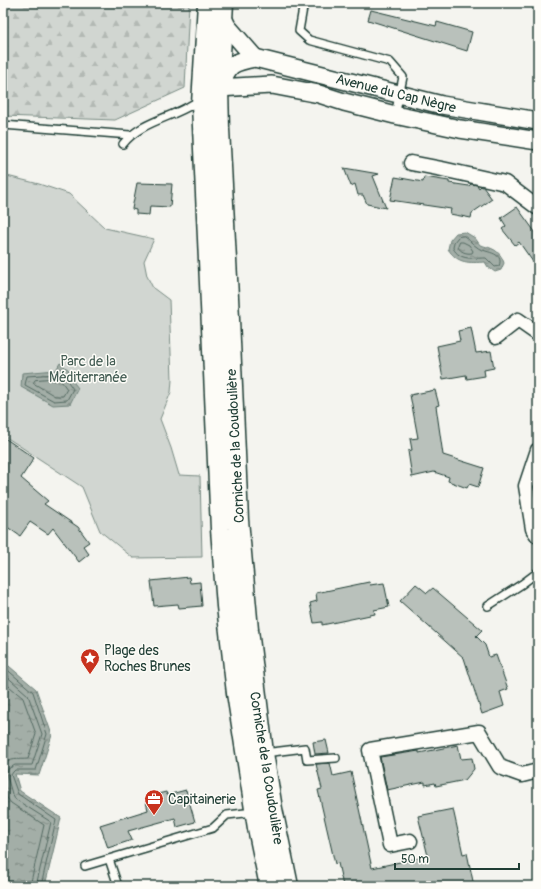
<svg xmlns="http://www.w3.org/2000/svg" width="541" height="889" viewBox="0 0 541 889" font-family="Pangolin,sans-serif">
<defs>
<pattern id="forest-firs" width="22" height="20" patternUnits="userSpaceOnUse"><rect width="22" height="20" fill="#d1d6d1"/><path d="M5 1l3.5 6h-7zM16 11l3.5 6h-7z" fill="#b3b9b4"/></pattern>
<pattern id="water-ripples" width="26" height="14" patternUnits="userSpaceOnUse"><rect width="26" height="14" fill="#a3aea7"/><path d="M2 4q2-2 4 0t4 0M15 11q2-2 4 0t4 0" fill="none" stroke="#848f89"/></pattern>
</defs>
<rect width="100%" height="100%" fill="#f4f4ef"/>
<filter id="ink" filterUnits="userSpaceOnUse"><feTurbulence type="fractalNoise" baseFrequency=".025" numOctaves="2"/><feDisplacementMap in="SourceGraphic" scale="8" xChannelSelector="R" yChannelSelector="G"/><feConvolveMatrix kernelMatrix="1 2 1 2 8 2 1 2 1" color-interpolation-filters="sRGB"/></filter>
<g filter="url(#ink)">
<polygon fill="url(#forest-firs)" stroke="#788a82" points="3,3 189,3 185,88 115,120 3,116"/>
<polygon fill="#d1d6d1" stroke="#788a82" points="3,175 39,184 69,194 105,228 154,239 144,261 147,276 153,288 169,300 172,380 171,392 160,419 171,448 179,475 200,476 202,557 133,558 100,531 82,487 3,435"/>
<g fill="url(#water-ripples)" stroke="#6e8179">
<path d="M465,232L475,238L480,245C492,248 500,250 504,263L501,270L495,272L488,267L485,262C469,263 458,264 448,249L450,240L456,233Z"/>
<polygon points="60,363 69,370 67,374 78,388 70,404 53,405 21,387 22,373 56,370"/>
<polygon points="3,661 36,689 52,735 39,775 15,774 20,791 61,818 45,886 3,886"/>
</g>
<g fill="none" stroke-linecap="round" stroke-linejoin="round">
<g stroke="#546a62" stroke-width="1">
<path d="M464,236C471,241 471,243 477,247C483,253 505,251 499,266L495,267L486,258C473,258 460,261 453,248L454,242L458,237Z"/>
<path d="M460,242H463L469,245L473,251L472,253C467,254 460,252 458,247Z"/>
<polygon points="61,370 63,371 64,376 73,389 67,400 54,401 25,385 27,376 56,374"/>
<polygon points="59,378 67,389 63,396 55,396 33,383 35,380"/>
<polyline points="3,666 33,692 47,734 36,770 15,770 13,772 11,775 18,794 56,820 41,886"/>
<polyline points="3,673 28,695 42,734 32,765 15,765 8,769 7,776 12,794 15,799 51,822 36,886"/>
<path d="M3,681L23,698L36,734L28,759C18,760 10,757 3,766"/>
<polyline points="3,786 7,798 11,803 44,825 30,886"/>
</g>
</g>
<g fill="#b9c1bb" stroke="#1f3d34">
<polygon points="371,10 436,26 437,22 472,32 467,51 368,20"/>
<polygon points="344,168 379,174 373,176 386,208 367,204 363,195 358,195 355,184 351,186"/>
<polygon points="395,177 423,182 424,177 449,181 449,183 469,186 471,184 477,185 479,188 481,186 483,187 492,199 472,213 471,218 450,214 451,209 390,200"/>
<polygon points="137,183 172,184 170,207 150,206 149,215 136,214 136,210 132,209"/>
<polygon points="517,207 538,236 538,269 519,242 515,245 502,229 506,226 501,218"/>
<polygon points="471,328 476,353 491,351 494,368 484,370 485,376 467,379 466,375 443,379 437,346 460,341 458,331"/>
<polygon points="435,390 439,405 436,406 443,455 484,468 478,487 469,484 467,488 448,481 449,477 434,472 412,477 408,451 412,450 410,439 418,438 410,395"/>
<polygon points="3,437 34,458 21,478 48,501 44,504 78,527 89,542 83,546 89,554 79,562 53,528 48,534 30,522 20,536 3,524"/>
<polygon points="189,577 190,583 200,582 202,606 179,608 178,604 154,606 151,581"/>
<polygon points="369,582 370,585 384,583 389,607 374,610 375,614 322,625 322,622 314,623 310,603 317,601 316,593"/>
<polygon points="416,584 427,593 433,588 482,630 476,636 485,645 489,657 496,655 508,689 500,692 504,706 482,714 464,658 400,601"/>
<polygon points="326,740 329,753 315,754 313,742"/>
<polygon points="458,745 461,759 472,758 474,769 465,780 436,786 435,783 425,785 425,782 387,790 380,757 419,751 419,753"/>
<polygon points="330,763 333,776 351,772 372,868 428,856 418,816 453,809 463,854 467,853 474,886 343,886 338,863 335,864 318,790 322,789 316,764"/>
<polygon points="186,790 195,822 177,827 175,818 128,831 132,840 108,848 100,825 148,810 146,802 151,800 150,796 166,792 167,795"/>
</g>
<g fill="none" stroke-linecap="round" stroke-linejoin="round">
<g stroke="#1f3d34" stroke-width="10">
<g id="service">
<polyline points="303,8 299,31 309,40 390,62 403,77 395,115"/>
<polyline points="3,125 130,135"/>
<path d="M123,144C140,122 171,118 193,104H202"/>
<polyline points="488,606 522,584 538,572"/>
<polyline points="264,753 305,748 307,760 336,758"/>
<polyline points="109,859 118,886"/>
<polyline points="85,866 213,828 227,815 254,812"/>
</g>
</g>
<g stroke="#1f3d34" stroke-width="17">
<g id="minor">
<polyline points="411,163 442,169 505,183 538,208"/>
<polyline points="496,337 518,320 538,334"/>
<polyline points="538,450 526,486 533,529 538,536"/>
<polyline points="410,841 390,845 370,750 479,732 500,767 522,775 538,771"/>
</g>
</g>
<g stroke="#1f3d34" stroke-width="20">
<g id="tertiary">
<polyline points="222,16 227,26 255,58"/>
<path d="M219,86C230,64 230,63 255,58L442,105L538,121"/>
<polyline points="218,88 272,85 319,94 344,102 395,115 460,129 538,141"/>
</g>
</g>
<g stroke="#1f3d34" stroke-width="23">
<g id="secondary">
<polyline points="208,3 202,104 221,529 227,606 237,693 258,828 270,886"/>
<polyline points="223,3 218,88 219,129 228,297 238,520 248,630 263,753 272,809 288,886"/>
</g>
</g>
<use href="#service" stroke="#fdfcf7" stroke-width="7"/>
<use href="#minor" stroke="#fdfcf7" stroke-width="14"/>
<use href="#tertiary" stroke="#fdfcf7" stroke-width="17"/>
<use href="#secondary" stroke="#fdfcf7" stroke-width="20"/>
</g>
</g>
<defs>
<g id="sight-pin" transform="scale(1)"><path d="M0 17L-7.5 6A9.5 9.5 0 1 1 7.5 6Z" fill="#c8321e" stroke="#fdfcf7"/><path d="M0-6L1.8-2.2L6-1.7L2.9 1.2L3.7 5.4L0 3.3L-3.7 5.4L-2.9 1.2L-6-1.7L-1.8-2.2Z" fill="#fff"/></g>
<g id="office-pin" transform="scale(1)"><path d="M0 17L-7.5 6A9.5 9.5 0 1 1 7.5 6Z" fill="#c8321e" stroke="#fdfcf7"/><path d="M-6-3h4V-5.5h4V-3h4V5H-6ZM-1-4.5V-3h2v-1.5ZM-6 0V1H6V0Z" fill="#fff"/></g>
</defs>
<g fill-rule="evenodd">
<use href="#sight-pin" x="90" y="658"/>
<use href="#office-pin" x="154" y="799"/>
</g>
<g text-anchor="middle" stroke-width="3" stroke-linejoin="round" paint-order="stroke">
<g font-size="14" fill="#1f3d34" stroke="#fdfcf7">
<text transform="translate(396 93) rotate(14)" y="5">Avenue du Cap Nègre</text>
<text transform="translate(235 446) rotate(-93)" y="5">Corniche de la Coudoulière</text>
<text transform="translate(267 768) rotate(81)" y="5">Corniche de la Coudoulière</text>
</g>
<g font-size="14" fill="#435c53" stroke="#fdfcf7">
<text x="88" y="366">Parc de la<tspan x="88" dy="16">Méditerranée</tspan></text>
</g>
<g font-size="14" fill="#1f3d34" stroke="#fdfcf7" text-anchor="start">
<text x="104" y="655">Plage des<tspan x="104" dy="16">Roches Brunes</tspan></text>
<text x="168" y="804">Capitainerie</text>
</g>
</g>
<rect width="541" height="889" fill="none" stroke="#fdfcf7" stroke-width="16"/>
<rect x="8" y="8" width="525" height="873" fill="none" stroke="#1f3d34" stroke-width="1.5" filter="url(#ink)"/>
<path d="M395 863v6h124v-6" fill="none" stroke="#1f3d34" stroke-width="2"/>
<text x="401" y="863" font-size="12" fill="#1f3d34" stroke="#fdfcf7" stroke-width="3" paint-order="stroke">50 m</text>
</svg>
